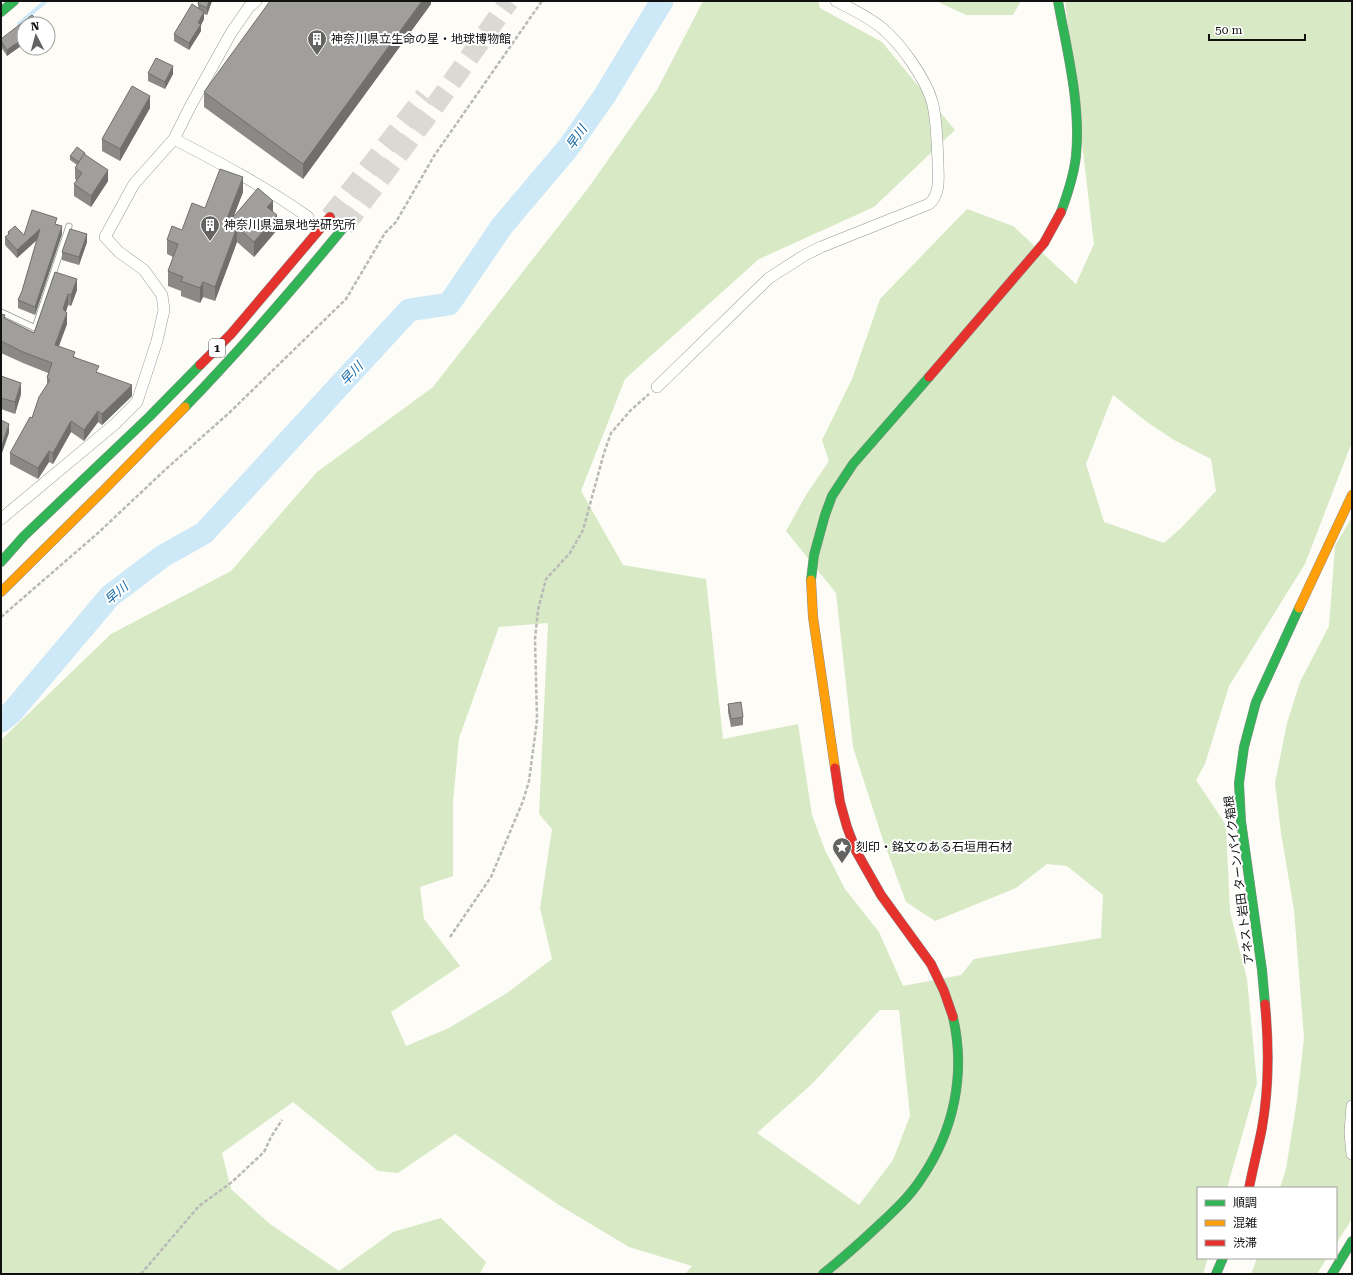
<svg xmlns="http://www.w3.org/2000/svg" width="1353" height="1275" viewBox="0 0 1353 1275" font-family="'Roboto Serif','Noto Sans JP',serif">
<rect width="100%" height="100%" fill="#fdfcf7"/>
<g fill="#d8eac5" fill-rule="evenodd">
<path d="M703,1H818L820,8L882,42L955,130L874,207L759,259L625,379L581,491L623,565L706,579L723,739L798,724L812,815L825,850L845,889L879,932L903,986L961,975L974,959L1101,938L1103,895L1067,866L1047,864L1016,888L935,921L906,902L882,837L853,747L836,593L786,531L806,495L829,461L822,440L852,379L880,299L967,209L1013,226L1076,284L1094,244L1065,1H1352V442L1305,564L1229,686L1205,764L1196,780L1226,825L1230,912L1247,979L1257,1083L1227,1188H1198V1258H1208L1203,1274H685L692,1266L629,1247L559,1205L455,1134L398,1173L378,1171L293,1102L222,1153L231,1189L270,1224L339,1271L393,1232L441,1218L486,1262L480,1274H1V740L111,634L231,571L317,472L433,387L589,187L657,90ZM1113,395L1147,422L1174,440L1211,459L1216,491L1181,528L1164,543L1104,522L1086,464ZM548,623L539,814L552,829L540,908L552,959L507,993L449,1028L406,1046L391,1012L460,966L424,919L420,887L453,876V802L459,738L499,627ZM880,1010H899L910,1116L893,1160L859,1205L757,1133L813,1083Z"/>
<polygon points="936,1 1021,1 1013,15 966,15"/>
<polygon points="1352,517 1352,1219 1336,1244 1336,1188 1280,1188 1286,1169 1297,1100 1304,1038 1294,910 1281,833 1275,783 1287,723 1300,682 1329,626 1335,546"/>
<polygon points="1257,1258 1327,1258 1317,1274 1251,1274"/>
</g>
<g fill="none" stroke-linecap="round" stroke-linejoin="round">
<polyline stroke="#cde8f7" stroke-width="4" points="19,24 46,1"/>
<polyline stroke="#cde8f7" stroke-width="23" points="1,721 12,712 110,596 163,556 204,533 409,310 449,304 502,226 568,148 605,95 662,1"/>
<g stroke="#dad9d4" stroke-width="20" stroke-dasharray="20 10" stroke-linecap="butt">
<polyline points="330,217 425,96"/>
<polyline points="344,227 432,110 509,1"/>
</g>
<g stroke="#979795" stroke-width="7">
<polyline id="lane" points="1,312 35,328 69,226"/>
</g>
<g stroke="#979795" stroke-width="12">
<g id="street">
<path d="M174,139C220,163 266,187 308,217"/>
<path d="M657,387L769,278L805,255L821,247L929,204C941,194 938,177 938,162C937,143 937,119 932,101C925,78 901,44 883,29C869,17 852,9 836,1"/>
<polyline points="1,519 115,424 137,402 157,341 164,310 162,295 144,270 119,252 105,237 134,184 174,139 191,105 231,33 249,7 256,1"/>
<polyline points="1352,1106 1350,1133 1352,1154"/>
</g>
</g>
<g stroke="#8e8d8b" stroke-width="10">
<g id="fast">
<path d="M1058,1C1067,51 1081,104 1076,156C1074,175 1068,193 1061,212"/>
<polyline points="1,12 14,1"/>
<path d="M185,407C241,349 293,289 344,227"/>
<polyline points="1,562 24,536 149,417 200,365"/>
<polyline points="811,580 814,555 825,515 832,496 853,464 929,377"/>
<polyline points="1265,1004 1262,970 1241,821 1239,783 1244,747 1256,702 1299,608"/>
<path d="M823,1274C843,1258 862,1241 880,1224C895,1210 910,1196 921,1179C954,1131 966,1074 953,1017"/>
<polyline points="1216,1274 1223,1258"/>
<polyline points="1332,1274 1352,1241"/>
</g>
</g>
<g stroke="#8e8d8b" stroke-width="10">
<g id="slow">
<polyline points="811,580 813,617 835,768"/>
<polyline points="1,592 104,490 185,407"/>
<polyline points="1299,608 1352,495"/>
</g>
</g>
<g stroke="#8e8d8b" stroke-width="10">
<g id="jam">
<polyline points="200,365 231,334 330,217"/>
<polyline points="929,377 1044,243 1061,212"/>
<polyline points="835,768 840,802 847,827 856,851 881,895 931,964 944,991 953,1017"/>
<path d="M1249,1188C1253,1168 1258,1148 1262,1128C1269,1088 1269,1045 1265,1004"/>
</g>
</g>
<g stroke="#b9b9b8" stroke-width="2.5" stroke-dasharray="4 2" stroke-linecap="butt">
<polyline points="1,617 98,533 166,469 229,413 346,299 385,233 396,222 434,156 542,1"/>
<polyline points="450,937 491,877 523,801 529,781 537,720 535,639 538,610 546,579 570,553 583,530 604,453 611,433 631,410 649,394"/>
<polyline points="141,1274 199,1206 232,1182 264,1152 271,1137 282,1120"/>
</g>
<use href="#lane" stroke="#fffffe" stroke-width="5.5"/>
<use href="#street" stroke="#fffffe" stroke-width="11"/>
<use href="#fast" stroke="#30b455" stroke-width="9"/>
<use href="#slow" stroke="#ff9f0a" stroke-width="9"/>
<use href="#jam" stroke="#e5322d" stroke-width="9"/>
</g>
<g fill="#8a8986">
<polygon points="212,1 207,15 204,14 204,19 201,25 201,31 189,50 174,41 174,34 198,8 198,4"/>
<polygon points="431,1 431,4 303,179 204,107 204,92"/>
<polygon points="39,24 7,56 1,47 1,39"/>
<polygon points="148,73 173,74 165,89 148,81"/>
<polygon points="150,108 120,161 102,151 102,139"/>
<polygon points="85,154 108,181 91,207 74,196 74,184 77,181 75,179 75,168 77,165 70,160 70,156"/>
<polygon points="243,192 233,218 273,212 277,230 254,257 237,242 215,301 203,297 200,303 181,296 181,291 168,286 168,271 173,257 167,254 167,240 182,230 205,208"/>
<polygon points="57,224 62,234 35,315 18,308 18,300 22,291 37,240 17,258 5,245 5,237 8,235 8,232 24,235"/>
<polygon points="87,242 79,265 62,260 62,252"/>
<polygon points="55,272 77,290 71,306 68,305 66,312 67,324 59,346 132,396 102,425 98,422 84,441 71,432 53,464 49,462 38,479 10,464 10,453 32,418 47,386 47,378 48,373 23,363 1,353 1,314 5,319 34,333"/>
<polygon points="1,376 21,394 15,414 1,409"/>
<polygon points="728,704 743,717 743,725 731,727 728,712"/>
</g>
<g fill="#716f6d">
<polygon points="209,1 212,1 207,15 207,8"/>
<polygon points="422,1 431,1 431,4 303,179 303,164"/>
<polygon points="204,12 204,19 201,25 201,31 189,50 189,43 198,23"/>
<polygon points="24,36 24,44 7,56 7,50"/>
<polygon points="173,66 173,74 165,89 165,82"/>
<polygon points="150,96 150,108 120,161 120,149"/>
<polygon points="108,170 108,181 91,207 91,196"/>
<polygon points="243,177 243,192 223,244 223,229"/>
<polygon points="273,201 273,215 267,207"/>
<polygon points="277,215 277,230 254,257 254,242"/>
<polygon points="62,226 62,234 35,315 35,307"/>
<polygon points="237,227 237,242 215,301 215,287"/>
<polygon points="40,229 40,237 17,258 17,250"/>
<polygon points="87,234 87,242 79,265 79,257"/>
<polygon points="77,279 77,290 71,306 71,295"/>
<polygon points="203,282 203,297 200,303 200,288"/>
<polygon points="68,294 68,305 63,320 63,309"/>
<polygon points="67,313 67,324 55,356 55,345"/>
<polygon points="21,383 21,394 15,414 15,402"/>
<polygon points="132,385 132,396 102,425 102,414"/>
<polygon points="98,411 98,422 84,441 84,430"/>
<polygon points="71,421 71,432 53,464 53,453"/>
<polygon points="9,424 9,433 1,456 1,448"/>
<polygon points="49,451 49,462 38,479 38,468"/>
</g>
<g fill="#a19f9c" stroke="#716f6d">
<polygon points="199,1 209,1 207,8 198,4"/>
<polygon points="270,1 422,1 303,164 204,92"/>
<polygon points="192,4 204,12 198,23 201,24 189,43 174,34"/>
<polygon points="32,15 39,23 38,24 24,24 24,38 7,50 1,41 1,39"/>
<polygon points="156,58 173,66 165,82 148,73"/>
<polygon points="132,86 150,96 120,149 102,139"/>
<polygon points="77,147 85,153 79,162 70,156"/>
<polygon points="84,154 108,170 91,196 74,184 82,173 75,168"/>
<polygon points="220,169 243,177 223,229 258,188 273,201 267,207 277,215 254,242 237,227 215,287 203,282 200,288 181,281 183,277 168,271 178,244 167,240 172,226 182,230 192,203 205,208"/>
<polygon points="32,210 57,218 55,224 62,226 35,307 18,300 22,291 40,229 17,250 5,237 9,234 8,232 15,226 24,235"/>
<polygon points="70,229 87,234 79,257 62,252"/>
<polygon points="55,272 77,279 71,295 68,294 63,309 67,313 55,345 75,352 73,357 99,366 96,372 132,385 102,414 98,411 84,430 71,421 53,453 49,451 38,468 10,453 30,417 32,418 39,397 50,380 47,378 52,363 23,352 1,341 1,314 5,315 4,318 34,333"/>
<polygon points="1,376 21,383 15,402 1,398"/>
<polygon points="1,420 9,424 1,448"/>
<polygon points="741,702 743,717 731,719 728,704"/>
</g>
<defs>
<g id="building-pin" transform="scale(1)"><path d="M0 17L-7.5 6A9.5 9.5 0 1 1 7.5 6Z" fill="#646362" stroke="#fff"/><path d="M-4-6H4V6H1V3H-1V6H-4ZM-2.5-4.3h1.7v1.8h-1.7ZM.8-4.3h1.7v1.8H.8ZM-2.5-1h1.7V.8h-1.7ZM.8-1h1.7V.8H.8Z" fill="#fff"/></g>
<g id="sight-pin" transform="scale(1)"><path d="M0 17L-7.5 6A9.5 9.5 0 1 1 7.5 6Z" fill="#646362" stroke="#fff"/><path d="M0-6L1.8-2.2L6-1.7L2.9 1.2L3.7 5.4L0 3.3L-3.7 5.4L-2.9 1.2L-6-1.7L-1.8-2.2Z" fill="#fff"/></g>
</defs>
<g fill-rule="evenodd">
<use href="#building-pin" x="317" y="39"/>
<use href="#building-pin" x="210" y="225"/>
<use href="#sight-pin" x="842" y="847"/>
</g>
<g text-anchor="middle" stroke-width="4" stroke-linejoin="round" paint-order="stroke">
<rect fill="#fff" stroke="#585858" stroke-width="1" x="209" y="339" width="16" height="18" rx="3"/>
<g font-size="11" font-weight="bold" fill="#111">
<text x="217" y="352">1</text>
</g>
<g font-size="12" fill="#111" stroke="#fff" text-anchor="start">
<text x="331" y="43">神奈川県立生命の星・地球博物館</text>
<text x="224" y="229">神奈川県温泉地学研究所</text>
<text x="856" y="851">刻印・銘文のある石垣用石材</text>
</g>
<g font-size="12" fill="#111" stroke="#fff">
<text transform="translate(1239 880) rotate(-97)" y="4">アネスト岩田 ターンパイク箱根</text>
</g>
<g font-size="13" font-style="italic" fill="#1768a6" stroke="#fff">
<text transform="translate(576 137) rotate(-55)" y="5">早川</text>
<text transform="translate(351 373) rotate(-47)" y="5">早川</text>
<text transform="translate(116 593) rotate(-41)" y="5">早川</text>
</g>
</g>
<rect width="1353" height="1275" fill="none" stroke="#111111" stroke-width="4"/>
<rect x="1197" y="1187" width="140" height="72" fill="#ffffff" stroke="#a0a0a0"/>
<rect x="1205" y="1200" width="20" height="6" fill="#30b455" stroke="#a0a0a0"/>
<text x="1233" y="1207" font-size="12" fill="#111111">順調</text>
<rect x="1205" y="1220" width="20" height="6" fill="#ff9f0a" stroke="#a0a0a0"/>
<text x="1233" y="1227" font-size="12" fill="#111111">混雑</text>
<rect x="1205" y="1240" width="20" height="6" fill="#e5322d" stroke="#a0a0a0"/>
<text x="1233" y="1247" font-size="12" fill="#111111">渋滞</text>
<g transform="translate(36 36) rotate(354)"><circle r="19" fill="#ffffff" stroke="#a0a0a0"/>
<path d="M0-3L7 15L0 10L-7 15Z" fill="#646362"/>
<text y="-6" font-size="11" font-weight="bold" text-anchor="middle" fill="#111111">N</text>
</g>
<path d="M1209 34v6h96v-6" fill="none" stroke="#111111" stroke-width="2"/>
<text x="1215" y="34" font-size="12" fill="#111111" stroke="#ffffff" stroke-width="3" paint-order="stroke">50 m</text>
</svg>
